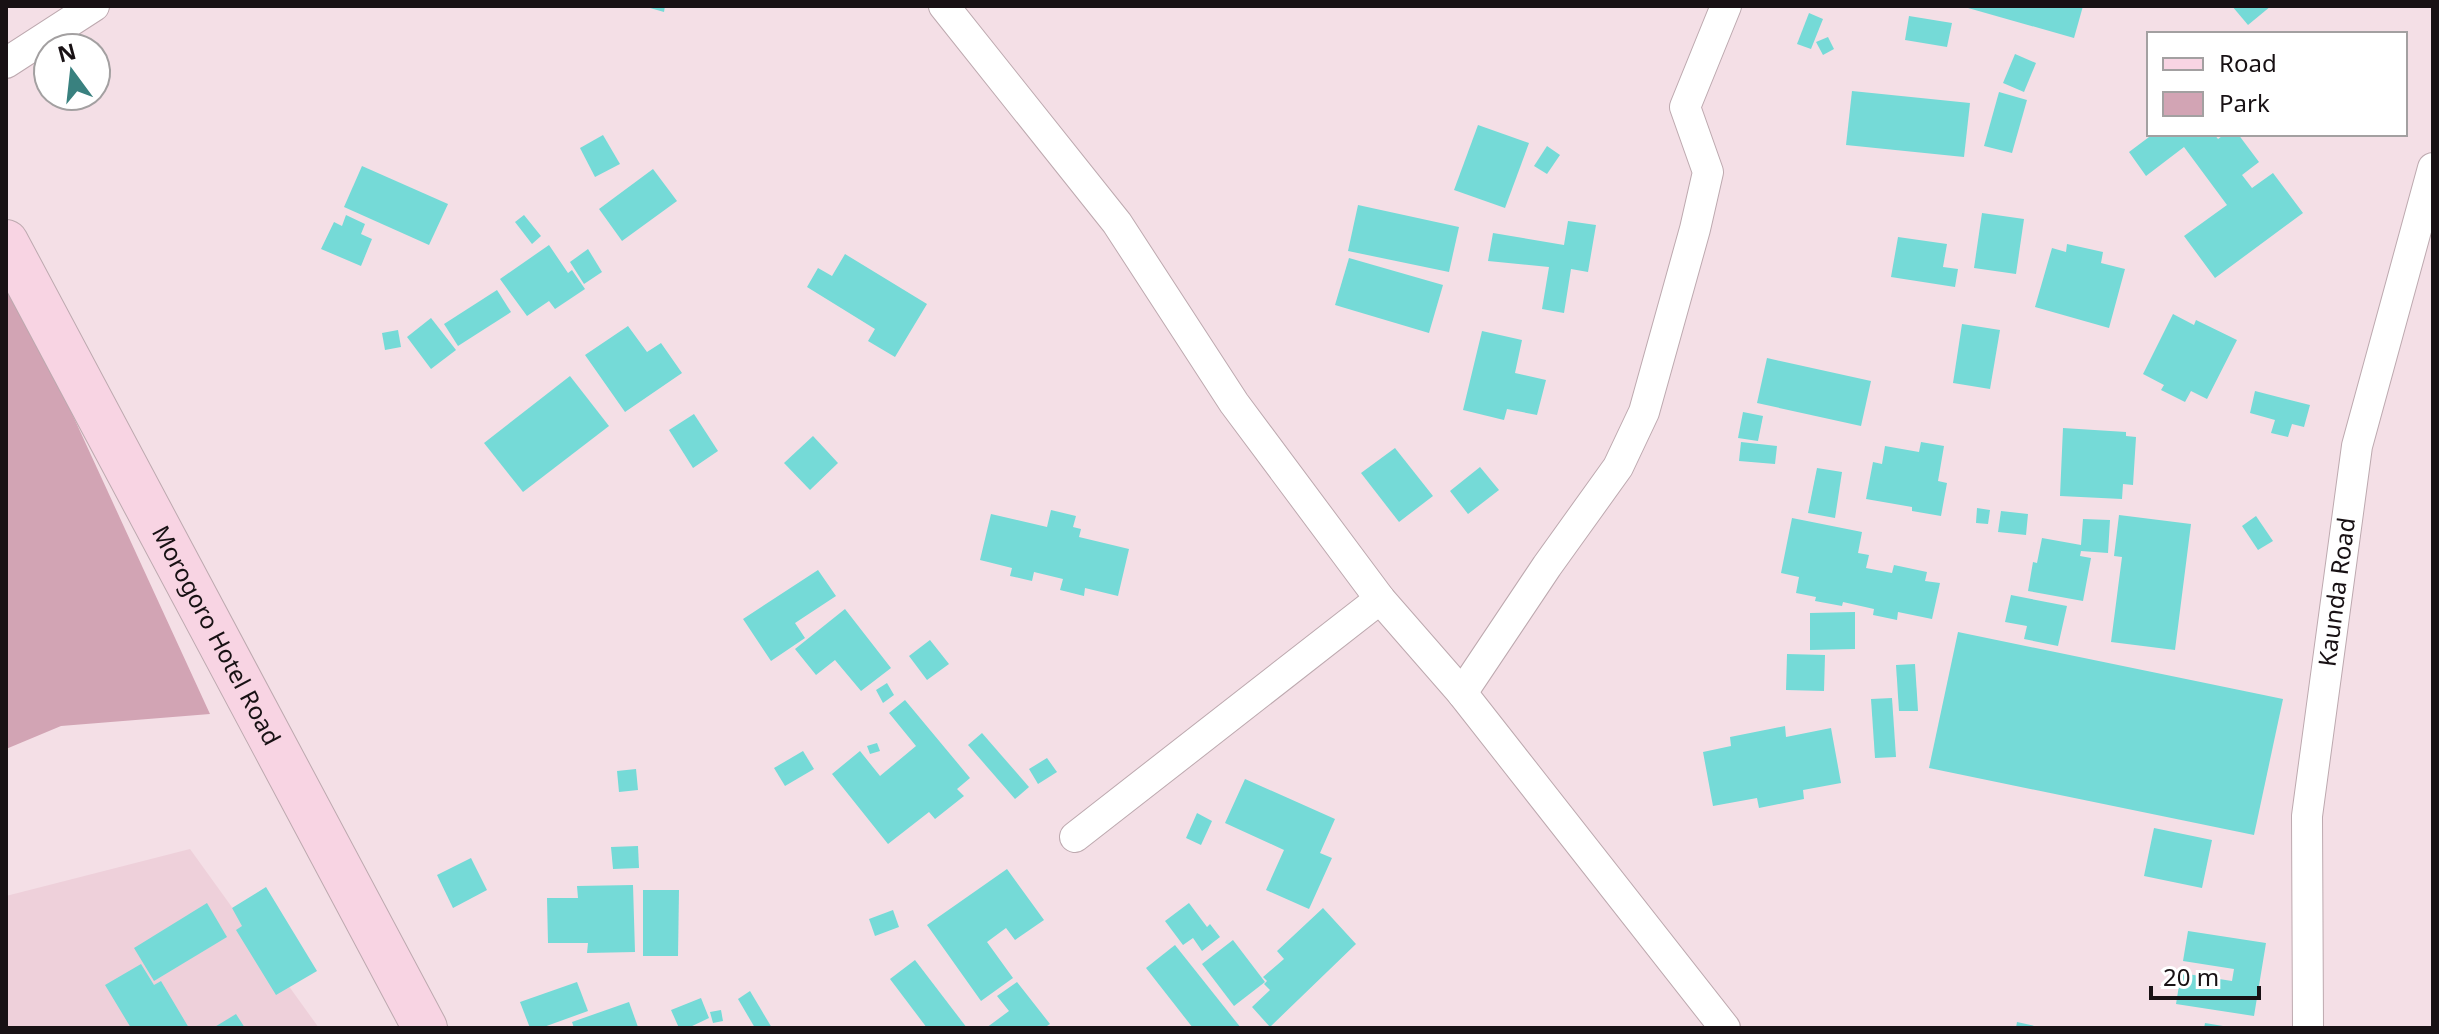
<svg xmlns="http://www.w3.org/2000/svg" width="2439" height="1034" viewBox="0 0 2439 1034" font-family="'Noto Sans',sans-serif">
<rect width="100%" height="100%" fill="#f4dfe6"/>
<polygon fill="#eed0da" points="190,849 319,1028 6,1028 6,896"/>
<polygon fill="#d2a4b4" points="6,270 210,714 61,726 6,749"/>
<g fill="#75dad7">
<polygon points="643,6 665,6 664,12"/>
<polygon points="1961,6 2083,6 2074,38"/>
<polygon points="2232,6 2271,6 2248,25"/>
<polygon points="1809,13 1823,19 1811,49 1797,44"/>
<polygon points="1909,16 1952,23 1947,47 1905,40"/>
<polygon points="1828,37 1834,49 1823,55 1816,42"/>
<polygon points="2015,54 2036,63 2024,92 2003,83"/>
<polygon points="1852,91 1970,103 1964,157 1846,145"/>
<polygon points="1999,92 2027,100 2012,153 1984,146"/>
<polygon points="1478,125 1529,143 1505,208 1454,190"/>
<polygon points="2153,134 2214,134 2218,139 2225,134 2238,134 2259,162 2242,175 2252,188 2273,173 2303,213 2215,278 2184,236 2227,205 2184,147 2146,176 2129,152"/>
<polygon points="603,135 620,164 595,177 580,148"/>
<polygon points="1547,146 1560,155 1547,174 1534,166"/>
<polygon points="362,166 448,204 429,245 344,207"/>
<polygon points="653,169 677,201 622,241 599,209"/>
<polygon points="1358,205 1459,227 1449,272 1348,251"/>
<polygon points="1982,213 2024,219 2016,274 1974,268"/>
<polygon points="346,215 365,224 361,234 372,239 361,266 321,249 334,222 342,226"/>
<polygon points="524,215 541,236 532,244 515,222"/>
<polygon points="1568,221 1596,225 1588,272 1571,269 1564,313 1542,309 1549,267 1488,261 1493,233 1564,245"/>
<polygon points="1898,237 1947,244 1943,267 1958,269 1955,287 1891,277"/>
<polygon points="2067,244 2103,252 2101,263 2125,269 2109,328 2035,307 2052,248 2066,252"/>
<polygon points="549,245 568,273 572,270 585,289 555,309 549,301 527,316 500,279"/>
<polygon points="588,249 602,272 584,284 570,262"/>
<polygon points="845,254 927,304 895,357 868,341 875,329 807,287 818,268 832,276"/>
<polygon points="1349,258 1443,285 1429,333 1335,305"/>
<polygon points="497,290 511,312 458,346 444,324"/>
<polygon points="2173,314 2194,325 2196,320 2237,340 2207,399 2191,391 2185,402 2161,390 2164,385 2143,374"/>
<polygon points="431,318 456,350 431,369 407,337"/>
<polygon points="1962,324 2000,330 1990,389 1953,383"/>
<polygon points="628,326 647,352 661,343 682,373 625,412 585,355"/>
<polygon points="398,330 401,347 385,350 382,333"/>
<polygon points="1482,331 1522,340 1515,373 1546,380 1537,415 1507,409 1504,420 1463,410"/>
<polygon points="1767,358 1871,381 1861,426 1757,403"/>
<polygon points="570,376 609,426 523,492 484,443"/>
<polygon points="2255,391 2310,405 2304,427 2292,424 2288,437 2271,433 2275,420 2250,413"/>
<polygon points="1743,412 1763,416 1758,441 1738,438"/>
<polygon points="694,414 718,451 693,468 669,430"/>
<polygon points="2063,428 2126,432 2126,436 2136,437 2133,485 2123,484 2122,499 2060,496"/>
<polygon points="813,436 838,463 810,490 784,463"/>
<polygon points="1741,442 1777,446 1775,464 1739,461"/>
<polygon points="1921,442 1944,446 1938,481 1947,483 1941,516 1912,511 1912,507 1866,499 1873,462 1882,464 1885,446 1919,452"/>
<polygon points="1395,448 1433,496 1399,522 1361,473"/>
<polygon points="1480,467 1499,490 1468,514 1450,491"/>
<polygon points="1817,468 1842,472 1835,518 1808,513"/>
<polygon points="1977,508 1990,510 1988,524 1976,523"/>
<polygon points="1051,510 1076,516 1073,527 1081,529 1079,537 1129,549 1118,596 1085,588 1084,596 1060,590 1063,579 1034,572 1032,581 1010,576 1012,568 980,560 991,514 1047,527"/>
<polygon points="2001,511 2028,514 2026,535 1998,532"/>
<polygon points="2119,515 2191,524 2175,650 2111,642 2122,557 2114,556"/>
<polygon points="2256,516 2273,541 2258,550 2242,526"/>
<polygon points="1792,518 1862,532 1858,553 1869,555 1866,568 1892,573 1894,565 1927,572 1925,581 1940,583 1932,619 1898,612 1897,620 1873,615 1874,609 1843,602 1842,606 1815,601 1816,597 1796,593 1799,577 1781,573"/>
<polygon points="2083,519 2110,520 2108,553 2081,551 2080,556 2091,558 2083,601 2028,591 2033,562 2037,563 2042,538 2081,545"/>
<polygon points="818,570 836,596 795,623 805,638 771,661 743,619"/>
<polygon points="2011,595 2067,606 2058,646 2024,639 2027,626 2005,622"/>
<polygon points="845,609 891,668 861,691 835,660 816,675 795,649"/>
<polygon points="1855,612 1855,649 1810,650 1810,613"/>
<polygon points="1958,632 2283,699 2254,835 1929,768"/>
<polygon points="930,640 949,664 927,680 909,656"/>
<polygon points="1787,654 1825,655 1824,691 1786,690"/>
<polygon points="1915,664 1918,711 1899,711 1896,665"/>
<polygon points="887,683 894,695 883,703 876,690"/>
<polygon points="1892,698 1896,757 1875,758 1871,699"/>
<polygon points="905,700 970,778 957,789 964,796 935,819 929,812 888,844 832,774 860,751 880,776 916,746 889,713"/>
<polygon points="1785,726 1786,737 1831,728 1841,783 1803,790 1804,799 1759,808 1757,798 1713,806 1703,752 1731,746 1730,737"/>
<polygon points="982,733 1029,787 1015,799 968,745"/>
<polygon points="877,743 880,751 870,754 867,746"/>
<polygon points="803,751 814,769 785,786 774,768"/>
<polygon points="1047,758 1057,772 1038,784 1029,769"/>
<polygon points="636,769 638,790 619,792 617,771"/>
<polygon points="1245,779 1335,819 1320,853 1332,858 1309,909 1266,890 1284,850 1225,823"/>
<polygon points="1197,813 1212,821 1201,845 1186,838"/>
<polygon points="2154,828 2212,840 2202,888 2144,876"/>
<polygon points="638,846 639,868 613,869 611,847"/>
<polygon points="471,858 487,890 453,908 437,875"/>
<polygon points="1007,869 1044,920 1015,940 1006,928 987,942 1013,978 981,1001 927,925"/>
<polygon points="633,885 635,952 587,953 588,943 548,943 547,898 578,898 577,886"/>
<polygon points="266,887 317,971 276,995 236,930 242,926 232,908"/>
<polygon points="643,890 679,890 678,956 643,956"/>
<polygon points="207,903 227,937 154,981 134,948"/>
<polygon points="1189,903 1207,927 1210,924 1220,937 1202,951 1193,938 1183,945 1165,921"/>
<polygon points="1323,908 1356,944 1270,1027 1252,1007 1270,990 1264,984 1267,981 1263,977 1284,959 1277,951"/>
<polygon points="893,910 899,927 875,936 869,919"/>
<polygon points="2188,931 2266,943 2254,1016 2176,1004 2181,973 2232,981 2234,969 2183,961"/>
<polygon points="1233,940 1265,982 1234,1006 1202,964"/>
<polygon points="1175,945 1241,1028 1193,1028 1146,968"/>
<polygon points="915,960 967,1028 927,1028 890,979"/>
<polygon points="141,964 154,985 161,981 189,1028 131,1028 105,985"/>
<polygon points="577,982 588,1011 541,1028 530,1028 520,1002"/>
<polygon points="1017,982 1050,1024 1044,1028 986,1028 1009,1011 997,996"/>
<polygon points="750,991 772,1028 755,1028 738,999"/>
<polygon points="701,998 709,1018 688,1028 679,1028 671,1010"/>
<polygon points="629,1002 638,1027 574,1028 572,1022"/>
<polygon points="721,1010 723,1021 713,1023 710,1012"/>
<polygon points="236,1014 245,1028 213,1028"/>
<polygon points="2017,1022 2039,1027 2039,1028 2016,1028"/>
<polygon points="2205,1023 2223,1026 2223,1028 2204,1028"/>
</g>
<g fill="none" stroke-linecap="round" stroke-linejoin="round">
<g stroke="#bda9af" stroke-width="32">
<g id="street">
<polyline points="944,6 1117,223 1234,403 1380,599 1462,693 1725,1028"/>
<polyline points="6,63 94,6"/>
<polyline points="1462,693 1547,566 1618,467 1644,412 1695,229 1708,172 1685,107 1726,6"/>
<polyline points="1075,837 1380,599"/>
<path id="s1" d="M2308,1028L2307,816L2357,446L2433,168"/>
</g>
</g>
<g stroke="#bda9af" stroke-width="46">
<g id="secondary">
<path id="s2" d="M6,242L425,1028"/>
</g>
</g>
<use href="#street" stroke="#fff" stroke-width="30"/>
<use href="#secondary" stroke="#f8d4e3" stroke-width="44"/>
</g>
<g text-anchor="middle" stroke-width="7" stroke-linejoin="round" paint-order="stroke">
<g font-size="24" fill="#181114" stroke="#fff">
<text dy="8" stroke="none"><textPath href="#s1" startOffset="438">Kaunda Road</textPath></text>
<text dy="8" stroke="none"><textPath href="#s2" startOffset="446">Morogoro Hotel Road</textPath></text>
</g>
</g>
<rect width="2439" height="1034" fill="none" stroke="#181114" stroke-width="16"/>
<rect x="2147" y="32" width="260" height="104" fill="#ffffff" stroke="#a3a0a1" stroke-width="2"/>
<rect x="2163" y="58" width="40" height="12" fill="#f8d4e3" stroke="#a3a0a1" stroke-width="2"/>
<text x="2219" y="72" font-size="24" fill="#181114">Road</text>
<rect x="2163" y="92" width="40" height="24" fill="#d2a4b4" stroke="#a3a0a1" stroke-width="2"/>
<text x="2219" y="112" font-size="24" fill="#181114">Park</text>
<g transform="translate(72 72) rotate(345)"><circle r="38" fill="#ffffff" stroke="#a3a0a1" stroke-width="2"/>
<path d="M0-6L14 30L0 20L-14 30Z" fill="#39817f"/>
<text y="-12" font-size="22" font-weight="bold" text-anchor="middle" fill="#181114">N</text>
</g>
<path d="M2151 986v12h108v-12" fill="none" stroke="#181114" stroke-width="4"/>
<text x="2163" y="986" font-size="24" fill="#181114" stroke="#ffffff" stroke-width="6" paint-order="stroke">20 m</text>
</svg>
